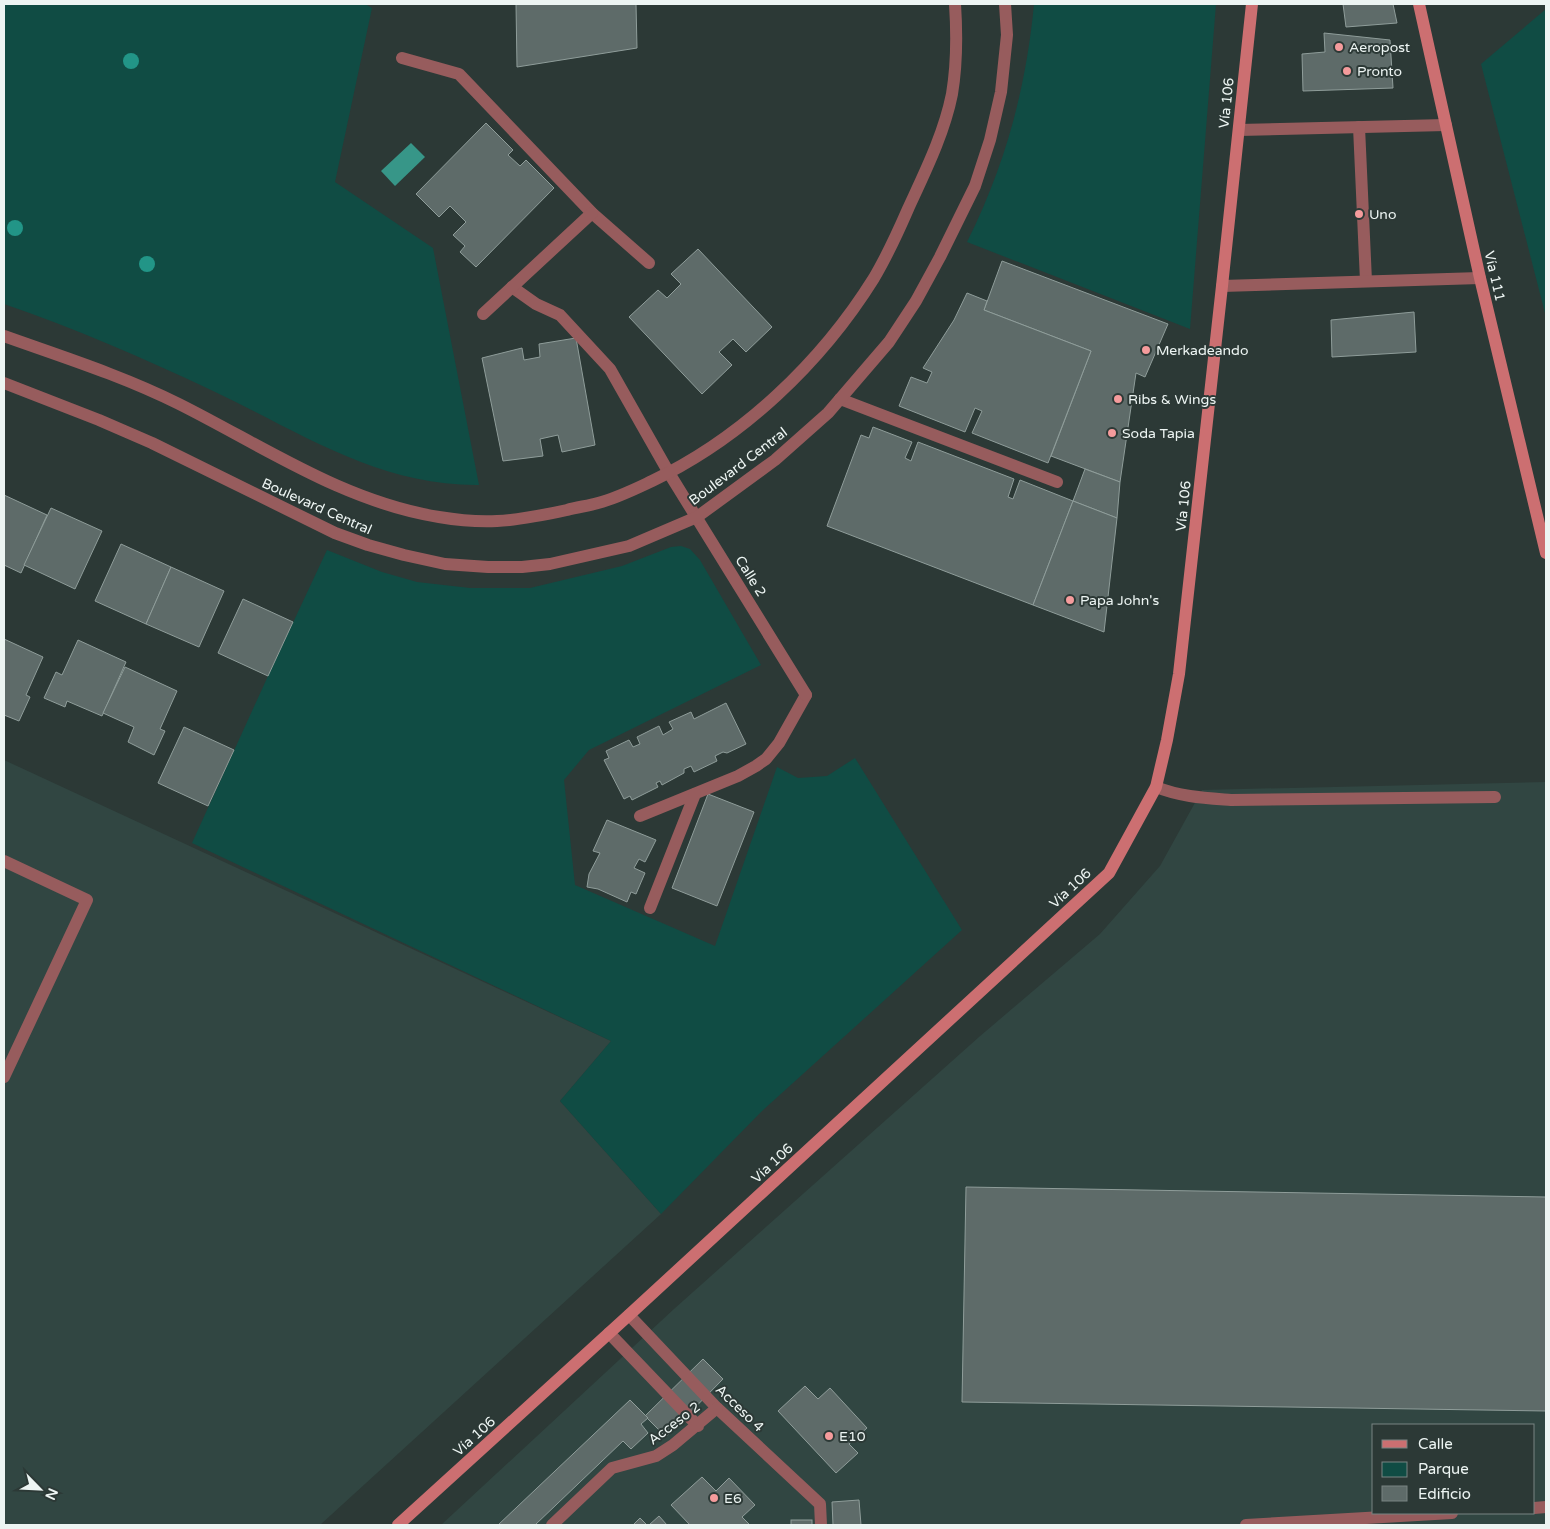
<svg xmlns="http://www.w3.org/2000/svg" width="1550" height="1529" viewBox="0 0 1550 1529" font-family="'Varela Round',sans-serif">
<rect width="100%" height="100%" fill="#2c3936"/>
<g fill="#314642" fill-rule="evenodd">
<polygon points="4,760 611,1041 560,1101 661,1214 320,1525 4,1525"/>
<path d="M1546,782V1525H441L674,1309L979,1037L1100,934L1160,866L1202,790ZM1374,1425H1534V1513H1374Z"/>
</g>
<g fill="#104c44">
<path d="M4,4H365L372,8L335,182L433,248L479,485C377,486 300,432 211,390C143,358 74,328 4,304Z"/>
<path d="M1034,4H1216L1190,329L967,242C1005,166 1026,89 1034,4Z"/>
<polygon points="1546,9 1546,317 1481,64"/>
<polygon points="681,546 690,549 700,560 761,665 589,750 564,780 575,885 715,946 777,767 798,778 827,776 855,758 962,930 761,1112 661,1214 560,1101 611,1041 192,843 268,676 327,550 382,572 417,582 470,588 530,588 622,566 671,547"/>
</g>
<polygon fill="#379688" points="411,143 425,157 395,186 381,171"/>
<g fill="#5e6b69" stroke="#8f9d9a">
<polygon points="516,4 636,4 637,48 517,67"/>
<polygon points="1343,4 1393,4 1397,23 1346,27"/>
<polygon points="1324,33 1390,40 1393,88 1303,91 1302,54 1325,52"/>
<polygon points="486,123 513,150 508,155 520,166 526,160 554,188 476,267 460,252 465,246 453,235 466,222 450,206 439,217 416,194"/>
<polygon points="698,249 772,327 746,352 733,339 719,352 732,365 702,394 629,317 658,290 667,298 681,284 671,274"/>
<polygon points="1002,261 1168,324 1145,377 1136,373 1120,482 1051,456 1091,351 984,310"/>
<polygon points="967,293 987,301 984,310 1091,351 1048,463 972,433 982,411 975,408 965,432 899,406 911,377 927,383 932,372 923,368 954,320"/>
<polygon points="1414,312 1416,352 1332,357 1331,320"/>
<polygon points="576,338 595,445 562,452 558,435 540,439 543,456 503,461 482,358 522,348 524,360 540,357 539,344"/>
<polygon points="873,427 912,442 905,458 911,461 918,442 1014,479 1008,497 1013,499 1020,480 1073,501 1033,605 827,526 861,435 869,438"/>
<polygon points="1085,469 1120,482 1117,518 1073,501"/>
<polygon points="4,495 47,515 21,573 4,565"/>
<polygon points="1073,501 1117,518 1104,632 1033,605"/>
<polygon points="51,508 102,531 75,589 24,565"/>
<polygon points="121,544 171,567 146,624 95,601"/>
<polygon points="171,567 224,591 199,647 146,624"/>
<polygon points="243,599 293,622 268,676 218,653"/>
<polygon points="4,639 43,657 26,695 30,697 19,721 4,715"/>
<polygon points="78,640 126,662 102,716 67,701 65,707 44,698 56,672 62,675"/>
<polygon points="125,667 177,691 160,729 165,731 154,755 128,742 134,727 103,713"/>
<polygon points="726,703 746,744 727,753 723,752 715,756 717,761 694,772 691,766 684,769 684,773 662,785 660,781 656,783 658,787 632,800 630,796 624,799 604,760 609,758 606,751 629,740 633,747 640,744 637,737 659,726 663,735 673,729 669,722 691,712 694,719"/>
<polygon points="184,727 234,750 208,806 158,783"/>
<polygon points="708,794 754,812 717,906 672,888"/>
<polygon points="607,820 656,840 645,862 639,859 634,868 645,873 636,894 631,892 627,902 598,889 587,887 589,874 600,853 593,851"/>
<polygon points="966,1187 1546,1197 1546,1411 962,1402"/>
<polygon points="703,1359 723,1379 666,1437 645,1416"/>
<polygon points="805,1386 818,1399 830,1388 867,1428 849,1444 858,1453 836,1473 778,1411"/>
<polygon points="630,1400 648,1418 641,1424 648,1433 631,1449 623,1441 535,1525 498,1525"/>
<polygon points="702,1477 716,1491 729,1478 755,1505 742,1517 750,1525 690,1525 671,1505"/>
<polygon points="859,1500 861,1525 833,1525 832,1502"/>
<polygon points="659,1516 667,1525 649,1525"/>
<polygon points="640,1518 647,1525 633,1525"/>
<rect x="791" y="1520" width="21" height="5"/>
</g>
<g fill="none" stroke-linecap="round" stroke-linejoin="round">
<g stroke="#975c5d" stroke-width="12">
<polyline points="1359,127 1366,281"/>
<polyline points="1239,130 1446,125"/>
<polyline points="1222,286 1480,278"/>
<polyline points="840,399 1057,482"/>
<path d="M1156,787C1181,797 1205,798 1231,800L1495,797"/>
<polyline points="640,816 738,776 756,766 766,759 779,743 806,695"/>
<polyline points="4,861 87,900 4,1077"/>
<polyline points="650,908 695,794"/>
<polyline points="629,1315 717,1408 820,1504 821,1525"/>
<polyline points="609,1333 698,1426"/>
<polyline points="1534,1508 1546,1507"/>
<polyline points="552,1525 612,1468 656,1456 673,1445 717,1408"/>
<polyline points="1246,1525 1452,1513"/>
</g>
<g stroke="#975c5d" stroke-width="12">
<polyline points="402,58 459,74 592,213 649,263"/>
<polyline points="512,287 536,304 560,315 610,369 669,473 806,695"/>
<polyline points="483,314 592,213"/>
<path d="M4,336C63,357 123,376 179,404C263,446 344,502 439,517C457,520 477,522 497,521C520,520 544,515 567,510C577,507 588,506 598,503C617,498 635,489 652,481C742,438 821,363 874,278C887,256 898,232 908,209C925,172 944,134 952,94C957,64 957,34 955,4"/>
<polyline points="4,383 99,420 152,443 335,533 368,545 404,555 445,564 488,567 522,567 550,564 629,546 697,517 775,460 828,413 889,342 916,301 940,257 975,186 990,140 1001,92 1007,35 1005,4"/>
</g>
<g stroke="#cc6f71" stroke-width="12">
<polyline points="1419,4 1480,278 1546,553"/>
<polyline points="398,1525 629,1315 1109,873 1156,787 1167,740 1179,674 1222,286 1252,4"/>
</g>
</g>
<g fill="#229587">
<circle cx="131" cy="61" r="8"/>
<circle cx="15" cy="228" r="8"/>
<circle cx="147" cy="264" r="8"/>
</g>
<g fill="#f59b9c" stroke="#2c3936" stroke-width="2">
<circle cx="1339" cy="47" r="5"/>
<circle cx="1347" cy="71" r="5"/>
<circle cx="1359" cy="214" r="5"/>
<circle cx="1146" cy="350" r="5"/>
<circle cx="1118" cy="399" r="5"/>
<circle cx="1112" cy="433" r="5"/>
<circle cx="1070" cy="600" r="5"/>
<circle cx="829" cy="1436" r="5"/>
<circle cx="714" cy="1498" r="5"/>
</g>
<g text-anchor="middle" stroke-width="4" stroke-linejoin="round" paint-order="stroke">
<g font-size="14" fill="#edf5f3" stroke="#2c3936" text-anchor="start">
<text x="1349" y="52">Aeropost</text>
<text x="1357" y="76">Pronto</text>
<text x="1369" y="219">Uno</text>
<text x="1156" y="355">Merkadeando</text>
<text x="1128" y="404">Ribs &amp; Wings</text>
<text x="1122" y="438">Soda Tapia</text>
<text x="1080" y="605">Papa John's</text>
<text x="839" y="1441">E10</text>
<text x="724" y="1503">E6</text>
</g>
<g font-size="14" fill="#edf5f3" stroke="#2c3936">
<text transform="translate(1226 103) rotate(-84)" y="5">Vía 106</text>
<text transform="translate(1495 276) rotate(77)" y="5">Vía 111</text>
<text transform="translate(738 466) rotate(-37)" y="5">Boulevard Central</text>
<text transform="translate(317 506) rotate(24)" y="5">Boulevard Central</text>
<text transform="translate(1183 506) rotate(-84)" y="5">Vía 106</text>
<text transform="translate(751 576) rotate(58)" y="5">Calle 2</text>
<text transform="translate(1070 888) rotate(-43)" y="5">Vía 106</text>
<text transform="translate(772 1163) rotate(-43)" y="5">Vía 106</text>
<text transform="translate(740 1408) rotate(44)" y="5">Acceso 4</text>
<text transform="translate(674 1423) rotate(-37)" y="5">Acceso 2</text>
<text transform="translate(474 1436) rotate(-42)" y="5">Vía 106</text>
</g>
</g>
<rect width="1550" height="1529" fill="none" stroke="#edf5f3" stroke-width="10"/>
<rect x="1372" y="1424" width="162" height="90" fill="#2c3936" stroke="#798482"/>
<rect x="1382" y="1440" width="25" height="8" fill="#cc6f71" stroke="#798482"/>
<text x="1418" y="1449" font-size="15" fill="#edf5f3">Calle</text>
<rect x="1382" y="1462" width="25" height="15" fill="#104c44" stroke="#798482"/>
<text x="1418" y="1474" font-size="15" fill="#edf5f3">Parque</text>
<rect x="1382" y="1486" width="25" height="15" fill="#5e6b69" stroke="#798482"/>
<text x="1418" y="1499" font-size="15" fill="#edf5f3">Edificio</text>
<g transform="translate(40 1489) rotate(114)" stroke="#2c3936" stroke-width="4" paint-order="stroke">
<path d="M0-4L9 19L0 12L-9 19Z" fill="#edf5f3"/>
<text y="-8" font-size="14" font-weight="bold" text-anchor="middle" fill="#edf5f3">N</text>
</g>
</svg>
